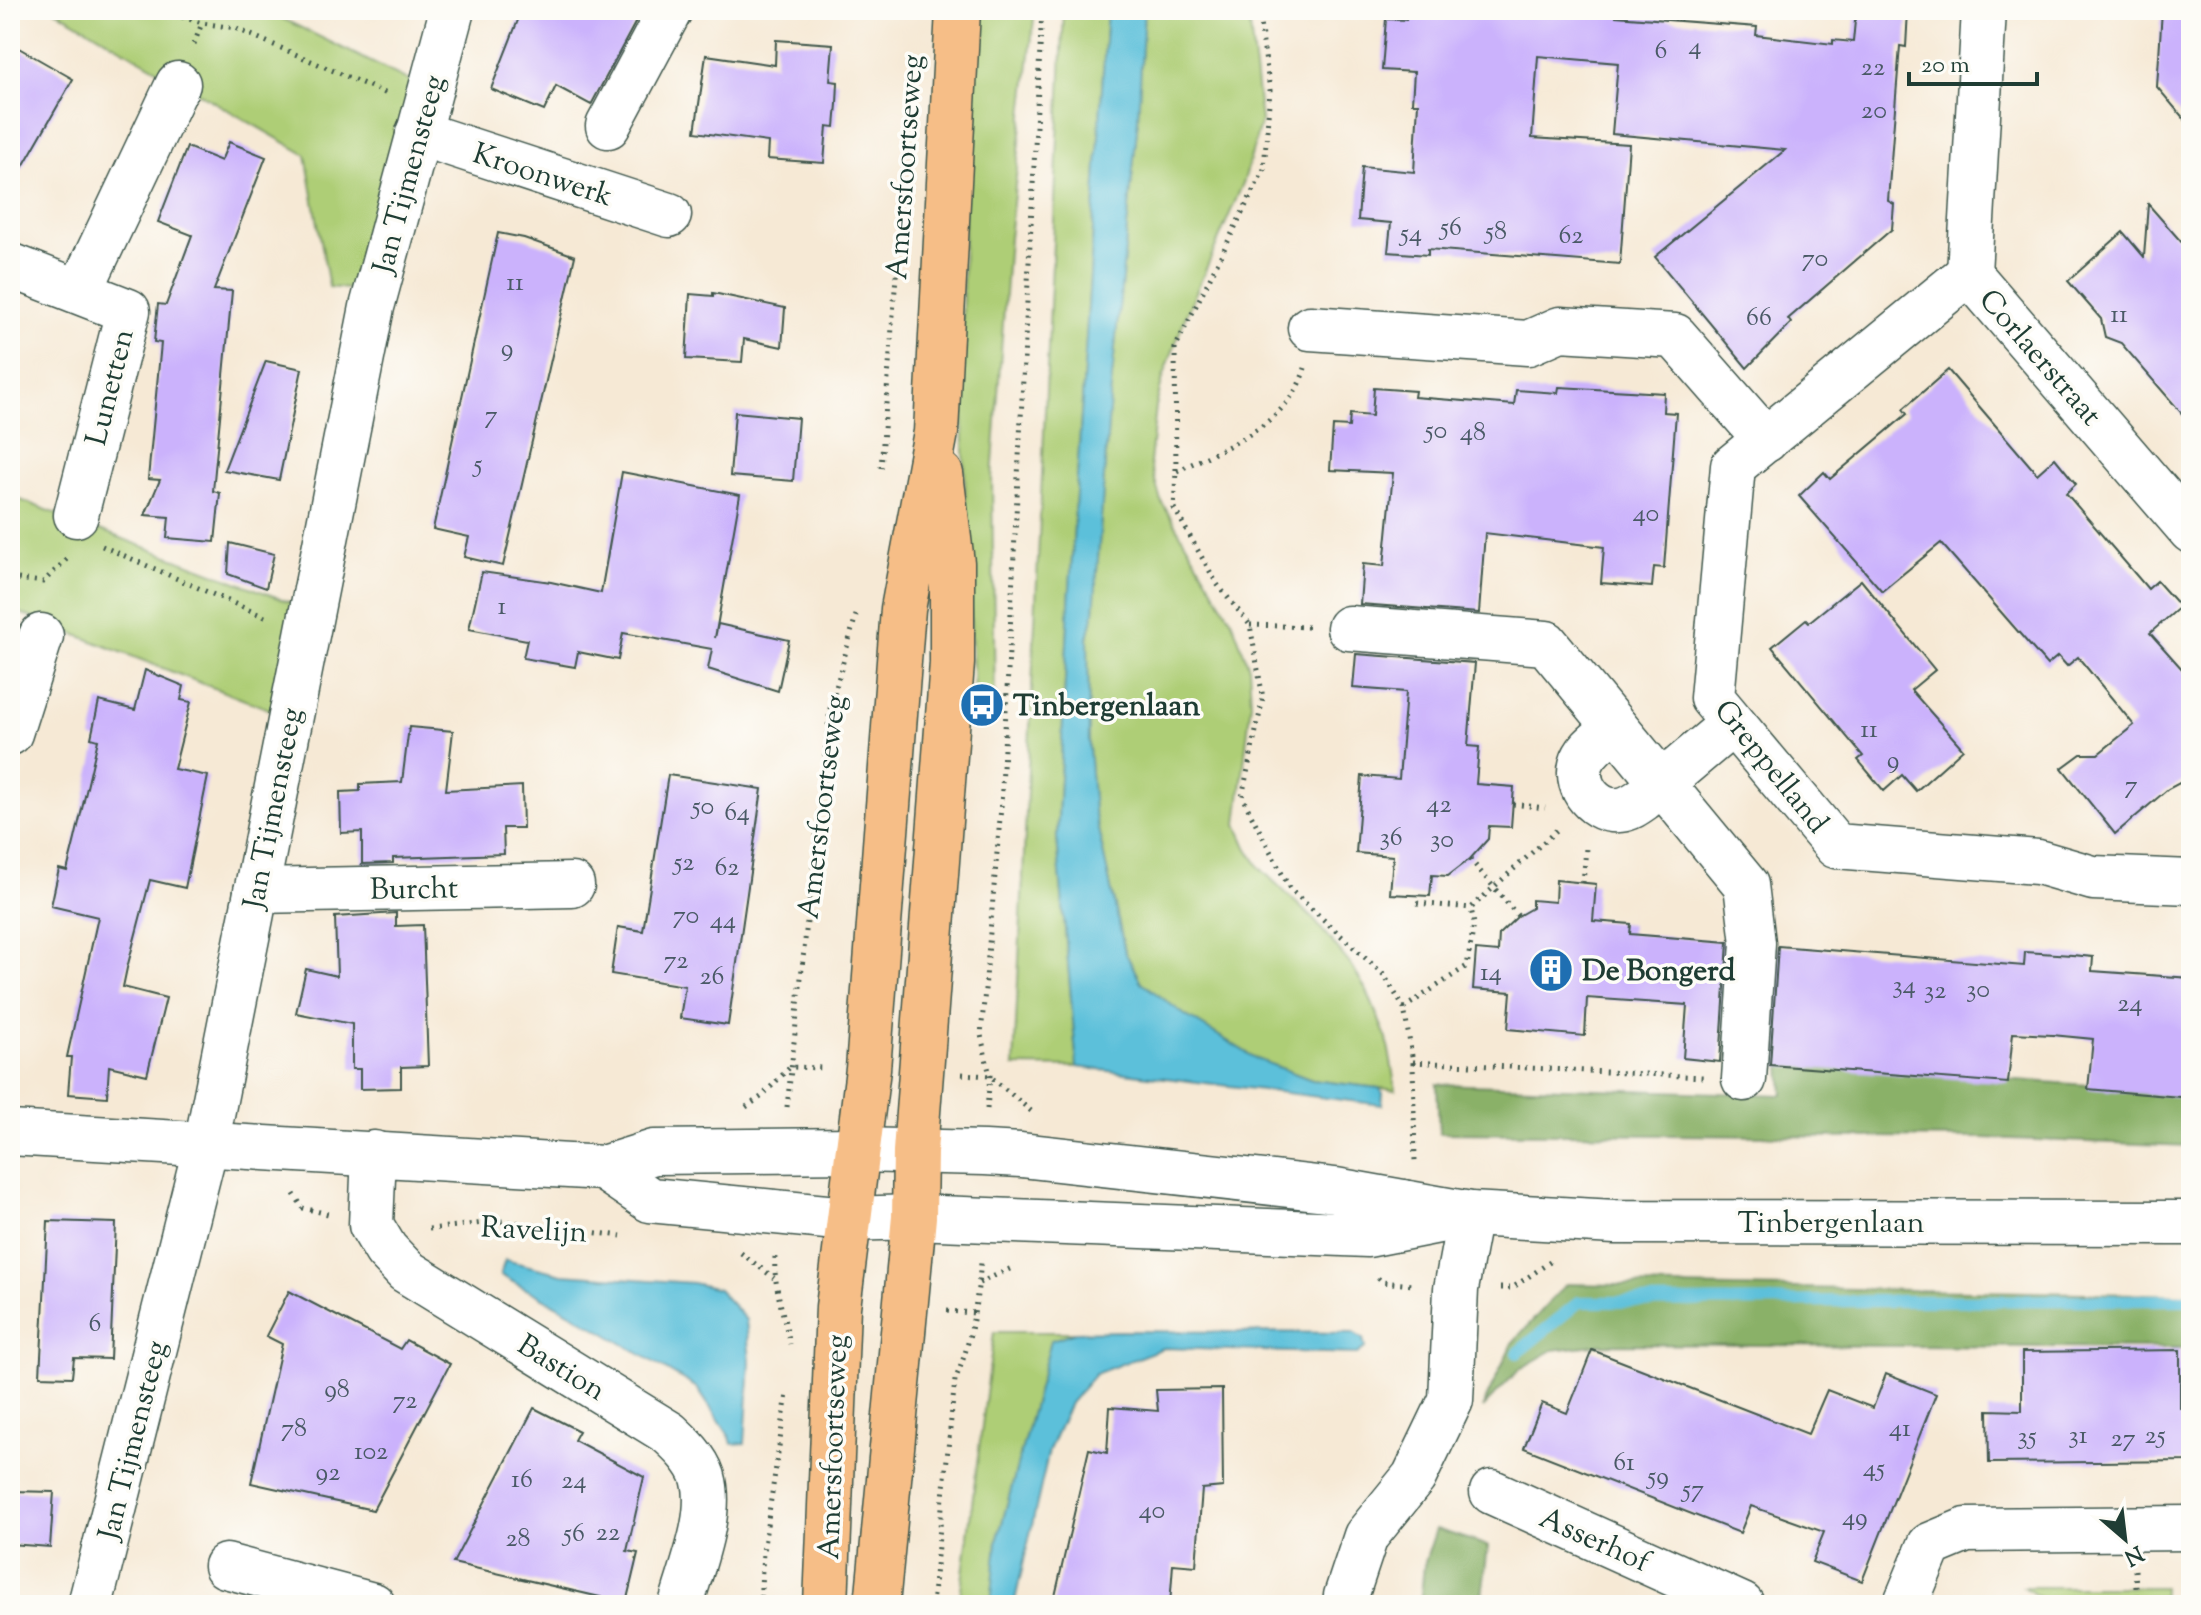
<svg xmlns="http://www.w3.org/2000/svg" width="2201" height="1615" viewBox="0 0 2201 1615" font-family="'Sorts Mill Goudy',serif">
<rect width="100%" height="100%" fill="#fdfcf7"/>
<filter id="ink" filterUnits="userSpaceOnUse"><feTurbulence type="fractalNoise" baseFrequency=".0125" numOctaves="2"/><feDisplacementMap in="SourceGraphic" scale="16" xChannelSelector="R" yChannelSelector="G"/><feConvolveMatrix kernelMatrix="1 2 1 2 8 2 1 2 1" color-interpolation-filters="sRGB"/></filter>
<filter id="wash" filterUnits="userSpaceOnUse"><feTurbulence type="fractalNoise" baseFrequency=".006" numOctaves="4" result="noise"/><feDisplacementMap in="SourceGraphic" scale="32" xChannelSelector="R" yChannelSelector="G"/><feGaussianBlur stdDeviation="1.8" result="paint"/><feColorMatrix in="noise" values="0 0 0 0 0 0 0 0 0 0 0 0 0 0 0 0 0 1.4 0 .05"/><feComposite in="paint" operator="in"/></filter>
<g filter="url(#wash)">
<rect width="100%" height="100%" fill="#f6e9d5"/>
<g fill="#aece76" stroke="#668655" stroke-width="2">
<polygon points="55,10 265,10 418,85 368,291 329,287 306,155"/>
<path d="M980,10H1035L1009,238L992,478L995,713L975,715C967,547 958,378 965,210C967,144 974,76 980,10Z"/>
<polygon points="1064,10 1107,10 1069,603 1057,838 1077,1067 1014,1066"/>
<polygon points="1144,10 1248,10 1261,121 1244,181 1186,315 1163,378 1156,406 1150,463 1161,501 1232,621 1249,667 1251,703 1237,824 1247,847 1260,868 1315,921 1350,964 1367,991 1387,1039 1396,1090 1312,1080 1257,1059 1185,1015 1141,983 1125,952 1094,811 1089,747 1088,638 1094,612 1110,397 1138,119"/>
<polygon points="10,496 300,606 281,714 10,609"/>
<polygon points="994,1332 1075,1332 1051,1341 997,1542 991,1605 959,1605"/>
<polygon points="2024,1587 2163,1587 2162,1605 2051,1605"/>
</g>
<g fill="#8ab167" stroke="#54774e" stroke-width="2">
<polygon points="1781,1064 2191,1092 2191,1146 1983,1138 1439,1133 1437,1084 1783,1095"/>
<polygon points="1566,1284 2191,1295 2191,1348 1602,1344 1553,1350 1520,1369 1482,1408 1512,1343"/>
<polygon points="1436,1529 1488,1546 1481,1605 1420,1605 1424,1565"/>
</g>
<g fill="#5cc0da" stroke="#3e7e87" stroke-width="2">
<polygon points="1107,10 1144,10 1138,119 1110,397 1094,612 1088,638 1089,747 1094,811 1125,952 1141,982 1185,1015 1257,1059 1312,1080 1379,1088 1383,1093 1382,1105 1077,1067 1057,838 1069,603"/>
<polygon points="505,1260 562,1274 693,1283 718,1289 746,1320 750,1361 745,1443 732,1444 730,1437 697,1388 573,1314 500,1275"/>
<polygon points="1123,1331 1353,1333 1363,1339 1365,1348 1357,1354 1163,1348 1095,1374 1070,1403 1049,1450 1014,1605 991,1605 997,1542 1051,1340 1075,1332"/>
</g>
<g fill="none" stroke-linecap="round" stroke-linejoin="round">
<polyline stroke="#5cc0da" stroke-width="12" points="1517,1353 1579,1302 2191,1300"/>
</g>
<g id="blocks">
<g fill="#cbb2fc">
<polygon points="522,10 642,10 591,105 556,86 544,111 491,89"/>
<polygon points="1407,10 1616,10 1616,16 1757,27 1756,35 1833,44 1833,40 1853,42 1856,10 1908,10 1906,47 1900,46 1894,121 1888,201 1894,204 1892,229 1788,319 1791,323 1747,368 1655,257 1785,150 1612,134 1618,63 1538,56 1532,138 1629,144 1620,264 1428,249 1428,255 1388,252 1391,223 1358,220 1362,167 1414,172 1418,103 1412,103 1414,72 1382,70 1386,19 1406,20"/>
<polygon points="2162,10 2191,10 2191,127 2157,87"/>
<polygon points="776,40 833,44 830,81 838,82 837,104 835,127 827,126 824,163 767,159 768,142 695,132 706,55 775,65"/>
<polygon points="10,43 73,79 10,189"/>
<polygon points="229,142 266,157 214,290 232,291 213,491 220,493 215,542 167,538 169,517 145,515 160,480 148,479 161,343 154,342 158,304 166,305 192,235 158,222 187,147 221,161"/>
<polygon points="2148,204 2191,253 2191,424 2121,343 2105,337 2101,319 2068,281 2123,232 2144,257"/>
<polygon points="498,233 524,238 575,256 503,566 464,557 469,537 433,529"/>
<polygon points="713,293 785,308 782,347 744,339 742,362 686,359 690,294 713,296"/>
<polygon points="266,361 302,369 279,480 224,470"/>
<polygon points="1948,370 2037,474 2055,458 2076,484 2066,493 2148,589 2157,581 2180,607 2150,633 2191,679 2191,777 2168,789 2115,834 2062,768 2081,754 2098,754 2134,725 2078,657 2067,666 2058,656 2047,665 1941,543 1882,591 1799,496 1824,472 1830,479 1907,414 1903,409"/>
<polygon points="1559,387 1664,393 1663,412 1676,413 1664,568 1654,567 1652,587 1601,583 1604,547 1485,533 1479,613 1360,604 1363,564 1384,566 1393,473 1330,470 1333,426 1349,427 1350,414 1372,416 1374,388 1415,391 1414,397 1514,405 1516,390 1558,393"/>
<polygon points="735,412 798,418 793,481 730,476"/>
<polygon points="622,472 740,495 715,638 718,624 789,640 778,691 708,669 712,649 623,633 618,660 578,652 575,667 523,658 527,640 469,629 482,572 551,582 601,593"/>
<polygon points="230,543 274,554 266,588 228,574"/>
<polygon points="1861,580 1935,670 1911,690 1963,749 1916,791 1902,775 1884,791 1858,760 1863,756 1772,647 1806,619 1809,622"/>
<polygon points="1356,654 1475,663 1468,746 1479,747 1476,784 1514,787 1511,827 1489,826 1488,839 1470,859 1448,876 1432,875 1430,896 1390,894 1393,856 1356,853 1362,776 1399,779 1406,692 1353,688"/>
<polygon points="145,670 184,686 181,700 191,702 174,769 208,776 185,888 150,880 127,968 123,987 166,998 147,1075 109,1066 107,1097 68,1094 71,1057 67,1057 98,917 51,906 59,869 67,871 75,839 98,740 91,738 99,701 135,710"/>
<polygon points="409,727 453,731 446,790 522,786 523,828 503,828 504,854 393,858 393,863 362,864 362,832 341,833 340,792 360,791 360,784 402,782"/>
<polygon points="668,775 762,789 728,1025 680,1018 685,986 611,974 618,927 643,931"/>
<polygon points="1556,880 1596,884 1593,921 1631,924 1630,934 1728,942 1720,1062 1683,1058 1687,1005 1587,998 1585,1036 1508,1029 1511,992 1473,989 1476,950 1498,952 1499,934 1518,916 1532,908 1532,900 1555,902"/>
<polygon points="396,913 396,926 423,925 428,1066 401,1067 401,1088 360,1089 360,1069 352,1069 352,1024 296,1013 306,969 337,976 335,917"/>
<polygon points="1778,946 2024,966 2025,952 2072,955 2093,957 2092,971 2191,978 2191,1098 2088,1089 2093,1039 2052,1035 2013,1033 2008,1083 1770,1065"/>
<polygon points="48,1221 116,1223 110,1359 74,1358 72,1377 40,1376"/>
<polygon points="289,1291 400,1349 406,1340 450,1364 373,1510 251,1483 282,1344 266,1336"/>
<polygon points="1592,1350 1808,1434 1827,1390 1873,1408 1886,1374 1936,1394 1862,1581 1812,1562 1824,1532 1751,1506 1740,1533 1524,1448 1542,1403 1567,1413"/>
<polygon points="2180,1350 2180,1408 2191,1408 2191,1461 1989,1463 1988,1410 2022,1411 2022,1352"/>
<polygon points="1222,1389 1223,1487 1202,1489 1196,1566 1173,1564 1170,1605 1053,1605 1089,1449 1107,1453 1110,1407 1158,1411 1156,1390"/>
<polygon points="534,1408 579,1431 574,1440 644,1477 627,1551 638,1553 626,1603 453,1563"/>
<polygon points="10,1491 54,1492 50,1547 10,1544"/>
</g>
</g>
</g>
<g filter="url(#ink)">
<use href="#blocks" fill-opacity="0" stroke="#3f574c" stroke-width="2"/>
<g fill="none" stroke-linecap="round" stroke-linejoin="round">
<g stroke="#3f574c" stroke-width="47">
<g id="minor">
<polyline points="1984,10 1969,273 2191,531"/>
<polyline points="608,126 670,10"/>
<polyline points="418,133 669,215"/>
<polyline points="10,265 128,311 76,515"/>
<polyline points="1969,273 1733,466 1712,698 1836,846 2038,862 2093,878 2191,882"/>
<polyline points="80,291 178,84"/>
<polyline points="1310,328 1528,343 1560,329 1675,336 1766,440"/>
<polyline points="1349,628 1546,643 1746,885 1753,943 1744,1079"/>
<path d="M1615,727C1603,738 1585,749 1581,765C1575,788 1596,813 1620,810C1629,809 1636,804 1643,799L1732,724"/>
<polyline points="10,733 41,636"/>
<polyline points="256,891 572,885"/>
<polyline points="10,1133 603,1168 654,1152 857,1150 985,1153 1021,1155 1335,1190 1470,1214 1615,1222 2191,1223"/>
<path d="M374,1153L371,1225L386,1250L406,1271L669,1433C682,1445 697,1459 703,1477C714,1515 691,1568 681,1605"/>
<polyline points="603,1168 650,1200 847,1219 914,1217 1368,1235 1444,1220"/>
<polyline points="1492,1492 1742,1605"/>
<polyline points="226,1566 373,1605"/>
<polyline points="90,1605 206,1145 372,307 452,10"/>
<polyline points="1345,1605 1346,1596 1366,1536 1414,1477 1451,1400 1456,1289 1470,1214"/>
<polyline points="1905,1605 1930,1545 1966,1530 2191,1528"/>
</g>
</g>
<g stroke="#3f574c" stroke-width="47">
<g id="major">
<polyline points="826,1605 838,1307 868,1069 903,609 936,432 958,10"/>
<polyline points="877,1605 914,1217 915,1152 952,663 952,563 941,474"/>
</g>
</g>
<g stroke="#3f574c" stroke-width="5" stroke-dasharray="2 6" stroke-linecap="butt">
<polyline points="159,10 202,23 235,28 387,94"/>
<polyline points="1258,10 1270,90 1264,169 1175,348 1176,472 1174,508 1217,584 1250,625 1263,698 1242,797 1290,889 1384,975 1404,1008 1413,1062 1415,1162"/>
<polyline points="194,44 202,23"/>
<polyline points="881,468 899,238"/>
<path d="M1177,471C1225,447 1288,426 1305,368"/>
<polyline points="102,546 265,617"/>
<polyline points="10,578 43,582 69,557"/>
<polyline points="1250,625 1309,627"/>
<polyline points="1513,804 1545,808"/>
<polyline points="1470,859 1518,916"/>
<polyline points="1583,883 1586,848"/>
<polyline points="1417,903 1471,908"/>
<polyline points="1404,1008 1467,966 1474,924 1471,908 1559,828"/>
<polyline points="1413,1062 1703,1077"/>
<polyline points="962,1074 990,1076 1031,1111"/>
<polyline points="746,1107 761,1097 790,1067 824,1068"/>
<polyline points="787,1107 830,709 856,615"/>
<polyline points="987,1109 990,1076 981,1035 1001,807 1042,10"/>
<polyline points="294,1194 303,1208 328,1214"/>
<polyline points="429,1229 503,1221 621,1236"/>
<polyline points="741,1253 774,1278"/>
<path d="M775,1257C773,1285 784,1315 790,1344"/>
<polyline points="1378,1278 1382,1282 1414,1285"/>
<polyline points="979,1283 1014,1267"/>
<polyline points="1500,1288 1512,1288 1550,1262"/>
<polyline points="947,1311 975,1313"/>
<polyline points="2135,1570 2137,1605"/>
<polyline points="760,1605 763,1552 787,1394"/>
<path d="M932,1605L955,1380C972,1342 976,1304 981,1263"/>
</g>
<use href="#minor" stroke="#fff" stroke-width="44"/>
<use href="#major" stroke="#f6be87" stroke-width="44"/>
</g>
</g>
<defs>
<g id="bus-disc" transform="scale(2.3)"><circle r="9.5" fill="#1f6fb2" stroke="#fdfcf7"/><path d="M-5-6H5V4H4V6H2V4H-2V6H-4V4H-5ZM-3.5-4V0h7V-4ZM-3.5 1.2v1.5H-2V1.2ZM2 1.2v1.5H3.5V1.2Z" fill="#fff"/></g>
<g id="building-disc" transform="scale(2.3)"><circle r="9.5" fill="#1f6fb2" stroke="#fdfcf7"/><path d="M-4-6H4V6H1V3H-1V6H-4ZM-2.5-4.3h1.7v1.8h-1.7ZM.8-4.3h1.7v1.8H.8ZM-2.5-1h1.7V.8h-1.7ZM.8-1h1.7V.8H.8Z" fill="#fff"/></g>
</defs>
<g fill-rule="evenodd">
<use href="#bus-disc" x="982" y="705"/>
<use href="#building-disc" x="1551" y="970"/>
</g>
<g text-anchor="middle" stroke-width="7" stroke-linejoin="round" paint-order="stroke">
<g font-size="26" fill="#4a5a66">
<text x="1695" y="54">4</text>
<text x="1661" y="58">6</text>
<text x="1873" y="75">22</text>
<text x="1874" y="118">20</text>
<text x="1451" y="235">56</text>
<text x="1496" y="239">58</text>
<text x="1411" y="241">54</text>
<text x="1571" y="243">62</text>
<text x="1815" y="266">70</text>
<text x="515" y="290">11</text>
<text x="2119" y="322">11</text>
<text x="1759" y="325">66</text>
<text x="507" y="356">9</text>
<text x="491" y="423">7</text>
<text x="1436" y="438">50</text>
<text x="1473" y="440">48</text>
<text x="478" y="472">5</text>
<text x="1646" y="521">40</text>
<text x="502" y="614">1</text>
<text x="1869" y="737">11</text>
<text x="1893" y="768">9</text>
<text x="2131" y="793">7</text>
<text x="1439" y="812">42</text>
<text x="703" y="814">50</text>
<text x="737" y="820">64</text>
<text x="1391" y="845">36</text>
<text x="1442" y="847">30</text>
<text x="684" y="870">52</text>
<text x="727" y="875">62</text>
<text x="686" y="923">70</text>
<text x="723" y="928">44</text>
<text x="676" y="968">72</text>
<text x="1491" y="980">14</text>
<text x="712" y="984">26</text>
<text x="1904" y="993">34</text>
<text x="1978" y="997">30</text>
<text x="1935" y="998">32</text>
<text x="2130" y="1011">24</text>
<text x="95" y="1331">6</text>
<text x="337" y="1397">98</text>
<text x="405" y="1408">72</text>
<text x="294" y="1436">78</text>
<text x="1900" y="1436">41</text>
<text x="2078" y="1443">31</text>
<text x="2155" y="1443">25</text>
<text x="2027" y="1444">35</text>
<text x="2123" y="1446">27</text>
<text x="371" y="1459">102</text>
<text x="1624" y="1470">61</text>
<text x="1874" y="1476">45</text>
<text x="328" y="1480">92</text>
<text x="1658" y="1484">59</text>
<text x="522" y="1487">16</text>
<text x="574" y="1488">24</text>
<text x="1693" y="1497">57</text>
<text x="1152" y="1518">40</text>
<text x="1855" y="1525">49</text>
<text x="608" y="1540">22</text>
<text x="574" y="1541">56</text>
<text x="518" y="1546">28</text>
</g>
<g font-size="30" fill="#1f3d34" stroke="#fdfcf7">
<text transform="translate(904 167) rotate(-86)" y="10">Amersfoortseweg</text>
<text transform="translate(408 174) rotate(-75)" y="10">Jan Tijmensteeg</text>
<text transform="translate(543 174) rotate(18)" y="10">Kroonwerk</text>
<text transform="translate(2041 357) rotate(49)" y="10">Corlaerstraat</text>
<text transform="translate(109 387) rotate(-76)" y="10">Lunetten</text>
<text transform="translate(1772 766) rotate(51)" y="10">Greppelland</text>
<text transform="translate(821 807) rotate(-83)" y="10">Amersfoortseweg</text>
<text transform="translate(272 808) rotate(-79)" y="10">Jan Tijmensteeg</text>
<text transform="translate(414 888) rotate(-1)" y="10">Burcht</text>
<text x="1831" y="1232">Tinbergenlaan</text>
<text transform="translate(534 1229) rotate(3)" y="10">Ravelijn</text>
<text transform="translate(562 1367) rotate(32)" y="10">Bastion</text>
<text transform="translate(132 1440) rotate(-76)" y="10">Jan Tijmensteeg</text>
<text transform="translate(832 1447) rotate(-88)" y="10">Amersfoortseweg</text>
<text transform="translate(1595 1539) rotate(24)" y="10">Asserhof</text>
</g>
<g font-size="30" font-weight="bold" fill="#1f3d34" stroke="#fdfcf7" text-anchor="start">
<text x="1013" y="715">Tinbergenlaan</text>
<text x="1582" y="980">De Bongerd</text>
</g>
</g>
<rect width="2201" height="1615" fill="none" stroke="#fdfcf7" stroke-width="40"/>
<g transform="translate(2125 1539) rotate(152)" stroke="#fdfcf7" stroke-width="6" paint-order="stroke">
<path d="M0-6L14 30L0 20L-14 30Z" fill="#1f3d34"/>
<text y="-12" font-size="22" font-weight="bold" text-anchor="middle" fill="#1f3d34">N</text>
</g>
<path d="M1909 72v12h128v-12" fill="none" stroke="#1f3d34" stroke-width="4"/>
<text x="1921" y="72" font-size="24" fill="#1f3d34" stroke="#fdfcf7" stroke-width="6" paint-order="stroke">20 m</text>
</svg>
